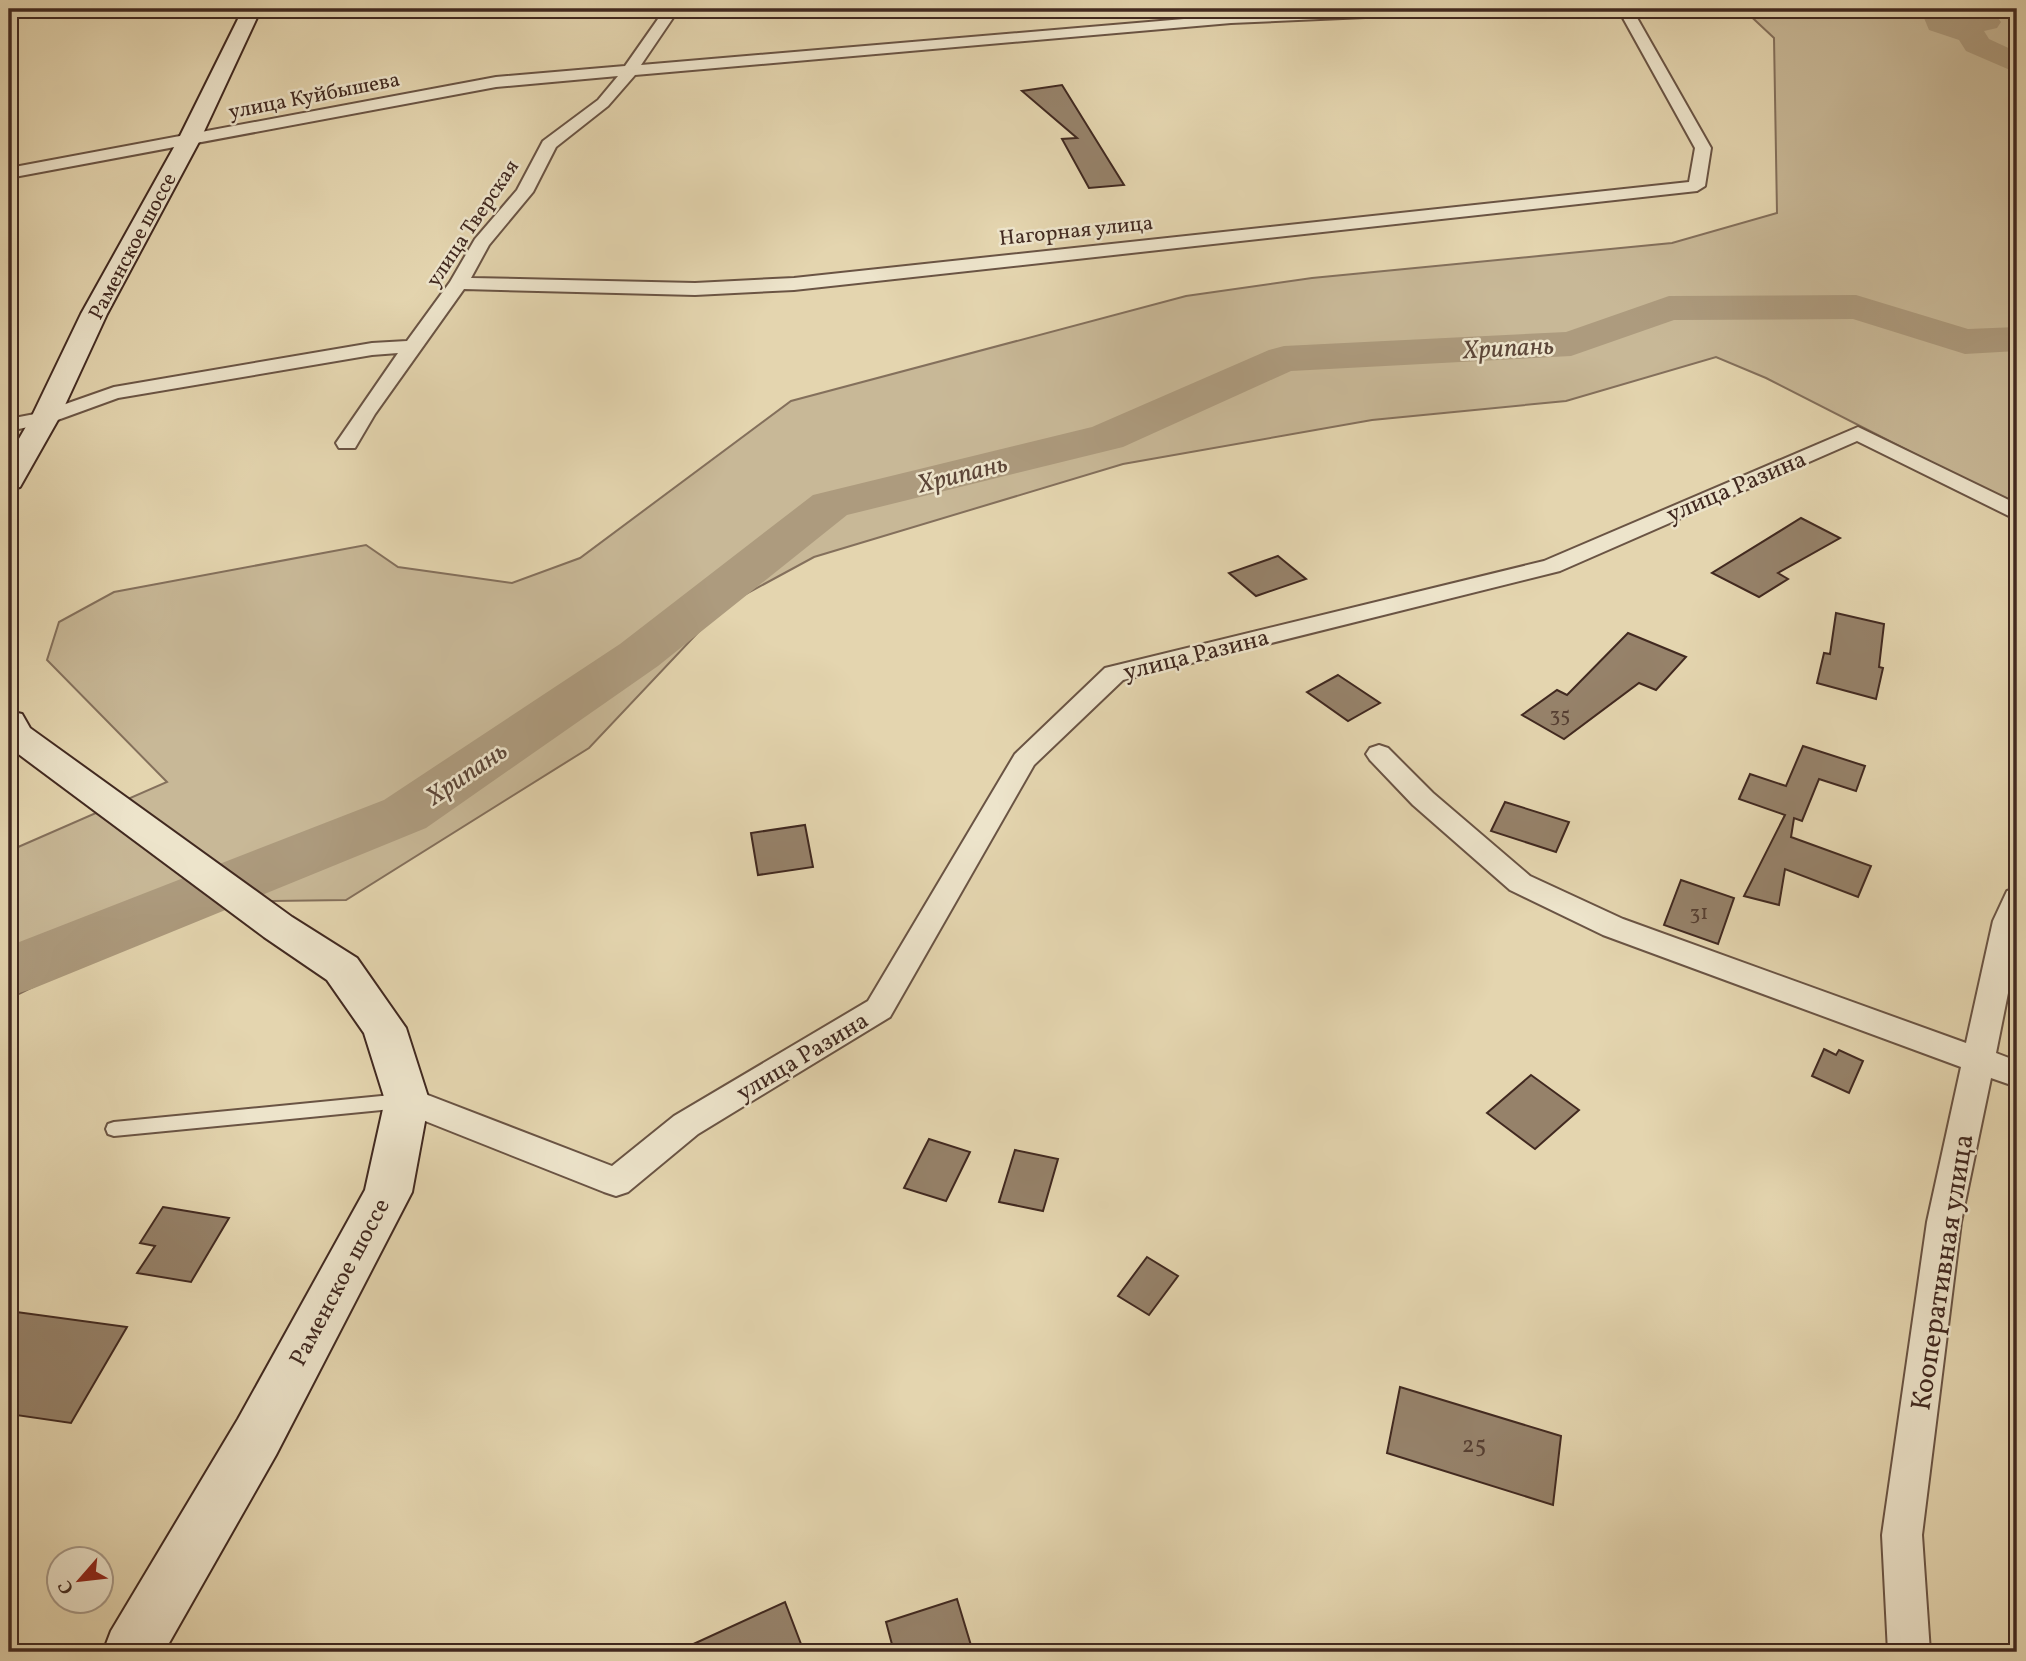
<svg xmlns="http://www.w3.org/2000/svg" width="2026" height="1661" viewBox="0 0 2026 1661" font-family="Vollkorn,serif">
<rect width="100%" height="100%" fill="#e4d5af"/>
<filter id="stains"><feTurbulence type="fractalNoise" baseFrequency=".00286" numOctaves="4"/><feColorMatrix values="0 0 0 0 .2 0 0 0 0 .09 0 0 0 0 .02 0 0 0 .5 -.17"/></filter>
<radialGradient id="worn" r=".72"><stop offset=".6" stop-color="#630" stop-opacity="0"/><stop offset="1" stop-color="#630" stop-opacity=".3"/></radialGradient>
<polygon fill="#c8b897" stroke="#84705c" stroke-width="2" points="1743,9 2017,9 2017,506 1766,378 1716,357 1566,401 1372,420 1123,464 814,557 722,607 589,748 346,900 204,902 9,999 9,851 167,782 47,660 59,622 114,592 366,545 398,567 512,583 580,558 791,401 1186,296 1312,278 1672,243 1777,213 1774,38"/>
<g fill="none" stroke-linecap="round" stroke-linejoin="round">
<g fill="#ad9b7e" fill-rule="evenodd">
<polygon points="1939,9 1965,15 1962,9 1991,9 2001,22 1997,28 1984,31 1989,39 2017,52 2017,73 1966,51 1959,40 1929,30 1924,18 1929,12"/>
<polygon points="1856,295 1968,329 2017,327 2017,351 1965,354 1853,319 1674,320 1571,356 1291,371 1123,447 847,515 658,666 426,828 32,989 9,996 9,946 384,800 620,644 813,495 1092,427 1269,350 1284,346 1566,332 1669,296"/>
</g>
</g>
<g fill="#96826a" stroke="#412920" stroke-width="2">
<polygon points="1062,85 1106,156 1124,185 1089,188 1062,139 1077,138 1022,91"/>
<polygon points="1801,518 1840,538 1778,573 1788,579 1759,597 1712,573"/>
<polygon points="1278,556 1306,579 1256,596 1229,573"/>
<polygon points="1836,613 1884,624 1879,667 1883,668 1876,699 1817,683 1824,653 1830,654"/>
<polygon points="1628,633 1686,657 1656,690 1639,683 1564,739 1522,715 1557,690 1567,695"/>
<polygon points="1338,675 1380,703 1348,721 1307,692"/>
<polygon points="1803,746 1865,766 1856,791 1819,779 1802,821 1794,818 1791,837 1871,866 1858,897 1785,869 1779,905 1744,896 1785,815 1739,799 1750,774 1786,786"/>
<polygon points="1505,802 1569,822 1556,852 1491,831"/>
<polygon points="805,825 813,867 758,875 751,833"/>
<polygon points="1681,880 1734,898 1718,944 1664,925"/>
<polygon points="1824,1049 1836,1055 1839,1050 1863,1061 1849,1093 1812,1076"/>
<polygon points="1531,1075 1579,1110 1535,1149 1487,1113"/>
<polygon points="929,1139 970,1152 946,1201 904,1188"/>
<polygon points="1015,1150 1058,1159 1043,1211 999,1202"/>
<polygon points="163,1207 229,1218 191,1282 137,1273 155,1246 140,1243"/>
<polygon points="1147,1257 1178,1276 1149,1315 1118,1296"/>
<polygon points="9,1311 127,1327 71,1423 9,1414"/>
<polygon points="1400,1387 1561,1436 1553,1505 1387,1453"/>
<polygon points="957,1599 973,1652 894,1652 886,1622"/>
<polygon points="785,1602 804,1652 676,1652"/>
</g>
<g fill="none" stroke-linecap="round" stroke-linejoin="round">
<g stroke="#6a5444" stroke-width="4">
<polygon id="service" points="402,1094 408,1096 410,1101 408,1106 402,1108 114,1136 108,1134 106,1129 108,1124 114,1122"/>
</g>
<g stroke="#6a5444" stroke-width="4">
<g id="minor">
<polygon points="665,9 679,9 641,65 1231,15 1368,9 1462,9 1455,13 1231,23 635,75 608,106 556,147 533,192 489,245 471,278 695,283 794,278 1689,182 1695,148 1618,9 1632,9 1711,148 1705,186 1697,191 794,290 695,295 464,289 375,414 355,448 339,448 336,443 398,353 372,355 118,398 52,422 9,431 9,419 40,413 114,387 372,343 407,341 450,282 475,239 517,190 543,141 598,100 618,76 496,87 9,178 9,168 496,77 625,66"/>
<polygon points="1858,427 2017,504 2017,520 1857,441 1560,571 1123,680 1034,765 890,1017 698,1134 628,1192 616,1196 604,1192 395,1109 391,1100 395,1091 407,1087 612,1166 674,1116 868,1001 1015,754 1105,668 1544,561"/>
<polygon points="1379,745 1388,748 1433,793 1530,876 1623,919 1966,1043 1993,921 2007,891 2017,888 2017,948 1996,1053 2017,1061 2017,1087 1991,1078 1961,1222 1922,1535 1930,1652 1888,1652 1882,1535 1927,1222 1961,1067 1603,935 1510,890 1413,805 1370,760 1366,754 1370,748"/>
</g>
</g>
<g stroke="#412920" stroke-width="4">
<g id="secondary">
<polygon points="243,9 261,9 200,140 107,314 59,418 20,487 9,490 9,456 31,418 81,314 178,140"/>
<polygon points="9,711 22,714 30,728 292,917 357,958 406,1028 429,1100 412,1192 276,1455 164,1652 103,1652 111,1631 238,1419 365,1190 385,1100 364,1033 327,980 264,937 9,747"/>
</g>
</g>
<use href="#service" fill="#ede4cb" fill-rule="evenodd"/>
<use href="#minor" fill="#ede4cb" fill-rule="evenodd"/>
<use href="#secondary" fill="#ede4cb" fill-rule="evenodd"/>
</g>
<g text-anchor="middle" stroke-width="5" stroke-linejoin="round" paint-order="stroke">
<g font-size="21" fill="#412920" stroke="#ede4cb">
<text transform="translate(314 95) rotate(-11)" y="7">улица Куйбышева</text>
<text transform="translate(472 223) rotate(-56)" y="7">улица Тверская</text>
<text transform="translate(1076 230) rotate(-6)" y="7">Нагорная улица</text>
<text transform="translate(132 246) rotate(-62)" y="7">Раменское шоссе</text>
</g>
<g font-size="21" fill="#563f32">
<text x="1560" y="721">35</text>
<text x="1699" y="919">31</text>
</g>
<g font-size="24" fill="#412920" stroke="#ede4cb">
<text transform="translate(1736 486) rotate(-23)" y="8">улица Разина</text>
<text transform="translate(1196 654) rotate(-14)" y="8">улица Разина</text>
<text transform="translate(802 1056) rotate(-31)" y="8">улица Разина</text>
<text transform="translate(339 1282) rotate(-62)" y="8">Раменское шоссе</text>
</g>
<g font-size="24" fill="#563f32">
<text x="1474" y="1452">25</text>
</g>
<g font-size="26" font-style="italic" fill="#5c4638" stroke="#ede4cb">
<text transform="translate(1508 347) rotate(-3)" y="9">Хрипань</text>
<text transform="translate(962 473) rotate(-14)" y="9">Хрипань</text>
<text transform="translate(466 773) rotate(-34)" y="9">Хрипань</text>
</g>
<g font-size="28" fill="#412920" stroke="#ede4cb">
<text transform="translate(1941 1272) rotate(-81)" y="10">Кооперативная улица</text>
</g>
</g>
<rect width="2026" height="1661" fill="none" stroke="#e4d5af" stroke-width="35"/>
<rect x="10" y="10" width="2005" height="1640" fill="none" stroke="#412920" stroke-width="3.5"/>
<rect x="18" y="18" width="1991" height="1626" fill="none" stroke="#412920" stroke-width="2"/>
<g transform="translate(80 1580) rotate(242)"><circle r="33" fill="#ede4cb" stroke="#a89987" stroke-width="2"/>
<path d="M0-5L12 26L0 18L-12 26Z" fill="#8f2418"/>
<text y="-10" font-size="19" font-weight="bold" text-anchor="middle" fill="#412920">С</text>
</g>
<rect width="100%" height="100%" filter="url(#stains)"/>
<rect width="100%" height="100%" fill="url(#worn)"/>
</svg>
